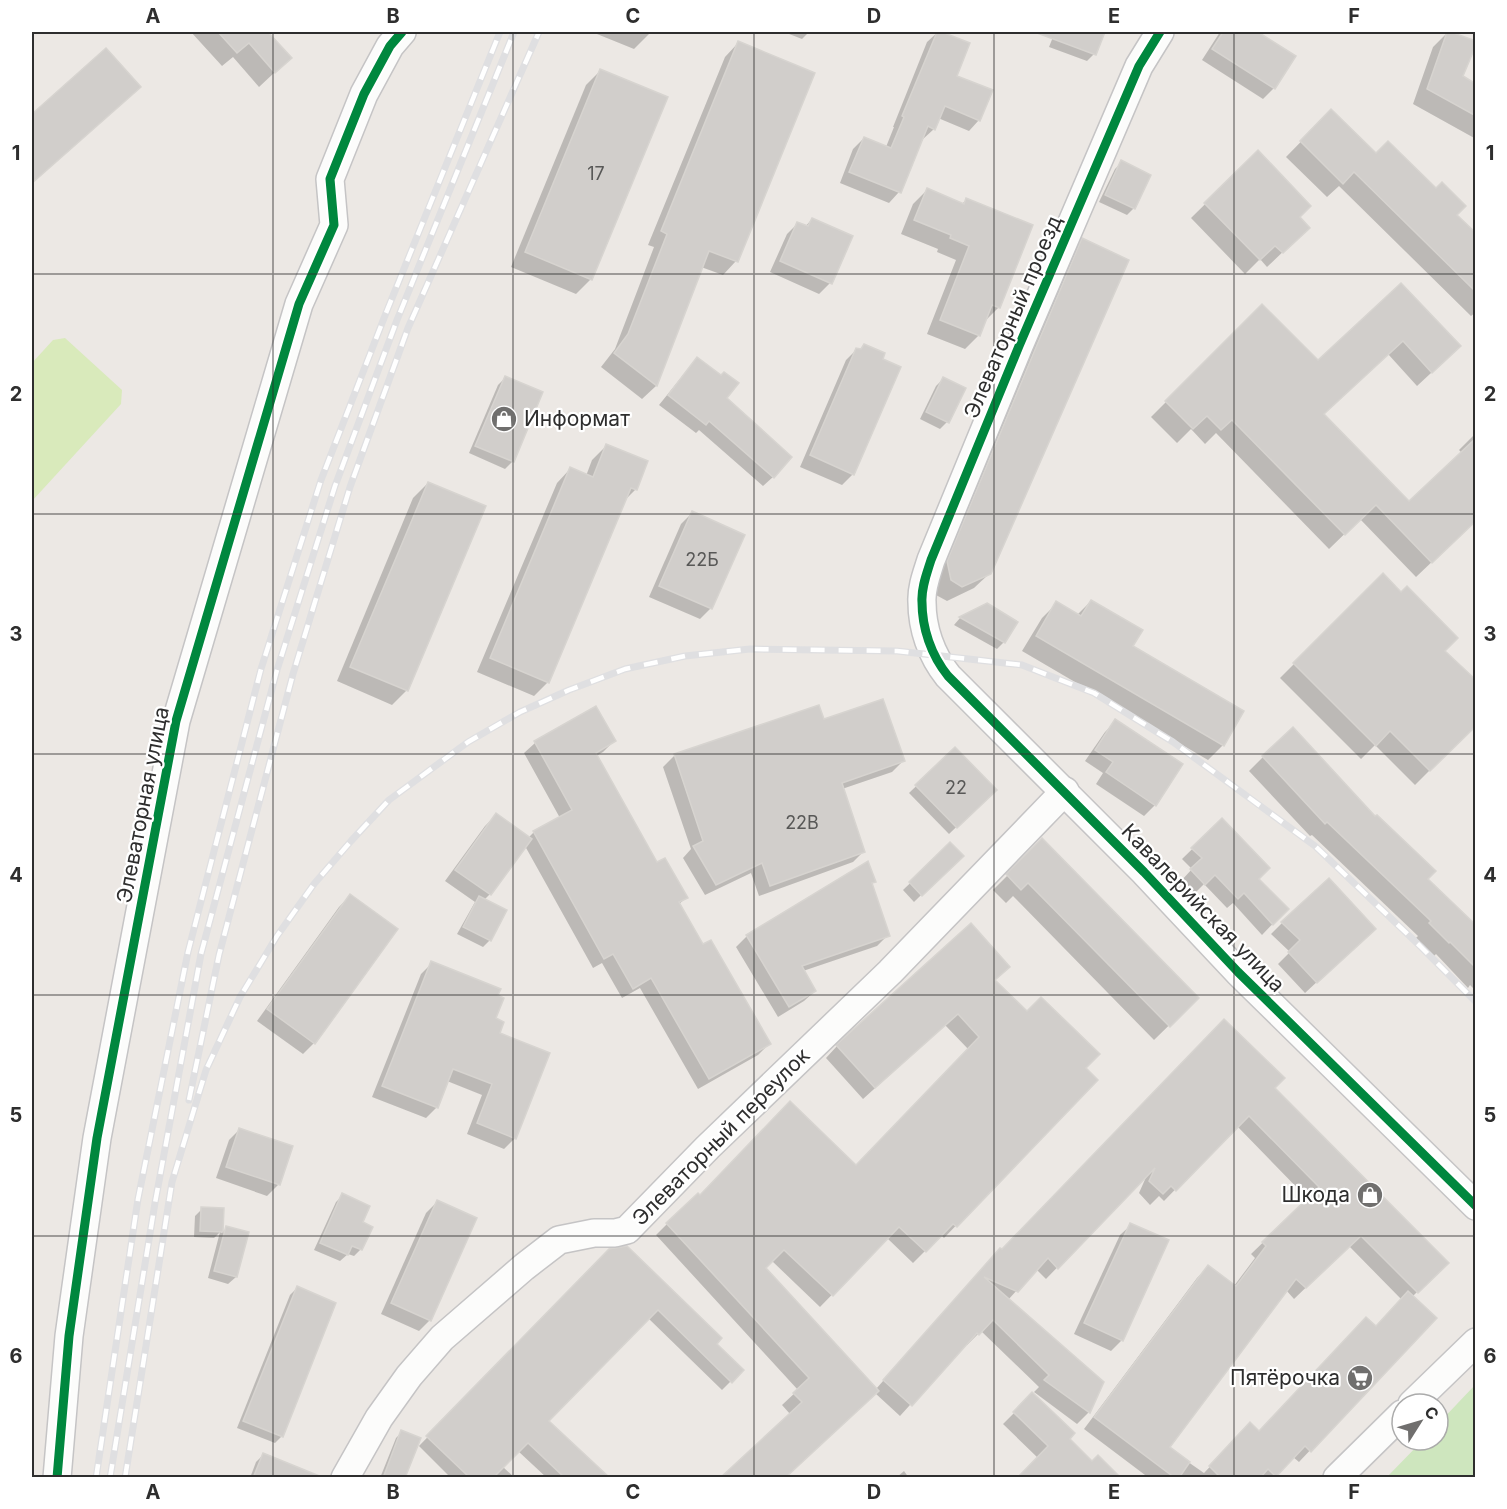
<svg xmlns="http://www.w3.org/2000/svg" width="1507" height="1509" viewBox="0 0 1507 1509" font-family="Inter,sans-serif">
<rect width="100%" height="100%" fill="#ece8e4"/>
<polygon fill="#cee6be" points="1475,1385 1475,1477 1387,1477 1423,1440 1438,1440 1438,1424"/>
<polygon fill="#d9eabb" points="65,338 122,390 121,404 32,501 32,363 53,340"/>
<g fill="#0003" fill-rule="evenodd">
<polygon points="191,32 266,32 290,58 259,87 233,57 222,66"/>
<polygon points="592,32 650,32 649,34 634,49"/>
<polygon points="784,32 809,32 802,39"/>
<polygon points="938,32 968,44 955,76 979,120 969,131 938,118 934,129 923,139 921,138 899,192 889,203 840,183 853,149 864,138 886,147 894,127 893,127 927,42"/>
<polygon points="1055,32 1093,32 1102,35 1094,54 1087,61 1049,47"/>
<polygon points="1220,32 1255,32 1294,56 1274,88 1263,99 1202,60"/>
<polygon points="1448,32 1462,77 1476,85 1476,139 1413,104 1433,47"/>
<polygon points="738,43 813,73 736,261 723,275 701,267 656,386 642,399 601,367 615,349 654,247 648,245 725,57"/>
<polygon points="106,50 124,101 32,183 32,116"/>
<polygon points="601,70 591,279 576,294 511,267 586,85"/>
<polygon points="1331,111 1376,155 1455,215 1476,235 1476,312 1471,316 1339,186 1327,197 1286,157"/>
<polygon points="1258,152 1298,217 1308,228 1267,267 1260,259 1245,274 1191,218"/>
<polygon points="1122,162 1134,208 1127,215 1099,202 1115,169"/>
<polygon points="927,190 962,204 966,200 999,307 985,321 979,335 965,349 927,334 956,260 937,252 938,249 901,234 913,204"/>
<polygon points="812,219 830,283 819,294 770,272 787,234 798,223 805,227"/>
<polygon points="1083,240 990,573 974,588 947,601 936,595 933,577 1068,255"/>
<polygon points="1401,285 1444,361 1417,386 1388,354 1322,415 1409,504 1462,453 1459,450 1476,433 1476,520 1416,577 1360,519 1329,549 1216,433 1205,444 1191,429 1177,443 1151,417 1262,306 1318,362"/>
<polygon points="864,346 853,474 842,485 800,467 846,360 857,349 859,350"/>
<polygon points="698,359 725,399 773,477 763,486 699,430 696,433 659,405 688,369"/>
<polygon points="505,378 541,393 512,462 505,469 469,453 498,385"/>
<polygon points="943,379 947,422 940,429 920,419 936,386"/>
<polygon points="606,446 636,489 625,500 548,682 534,696 477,672 557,483 570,469 586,476 592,460"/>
<polygon points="428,483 407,690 392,705 337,681 413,498"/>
<polygon points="692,513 743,535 711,608 700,619 649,597 681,524"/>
<polygon points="1383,575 1443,651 1476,724 1415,785 1375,745 1361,759 1280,678"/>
<polygon points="1091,601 1131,647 1223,745 1208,760 1022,651 1042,618 1057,603 1077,615"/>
<polygon points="987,605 1016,622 1004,642 997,649 954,625 960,618"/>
<polygon points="818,707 823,721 903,761 892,772 842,789 864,851 853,862 759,896 751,873 705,895 683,858 691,849 663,767 674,756"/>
<polygon points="596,709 614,741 603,752 596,756 657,864 686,898 679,904 703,946 769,1044 758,1055 698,1089 640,988 622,998 602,963 593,968 525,846 490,894 484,900 490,940 483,947 457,934 475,902 445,881 485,826 496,815 528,838 534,832 560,818 524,753 535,743"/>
<polygon points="1116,721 1155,805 1144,816 1096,784 1103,773 1085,761 1105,732"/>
<polygon points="955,749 995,790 949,834 909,793"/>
<polygon points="1263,757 1426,879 1476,927 1476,991 1470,985 1468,988 1436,954 1434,956 1416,938 1418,936 1312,835 1310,836 1249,771"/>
<polygon points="1222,820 1257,879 1287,909 1262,935 1233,903 1227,908 1204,884 1194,894 1181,881 1192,869 1182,859"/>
<polygon points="1042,841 1197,998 1154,1040 1013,896 1006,903 993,890"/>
<polygon points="950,845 961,856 914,902 903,890"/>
<polygon points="874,882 871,885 888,935 877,946 803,971 815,991 804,1001 778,1017 736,947 747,936"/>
<polygon points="350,896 314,1043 303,1054 257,1021 339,907"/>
<polygon points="1282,923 1363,939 1305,993 1278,964 1290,952 1271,934"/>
<polygon points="432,963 496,996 494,1019 515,1138 504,1149 467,1134 482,1095 447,1081 437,1107 426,1118 372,1097 421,974"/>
<path d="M993,981L1096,1080L944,1238L941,1235L913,1263L887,1238L820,1307L772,1261L764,1268L876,1389L989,1261L1001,1251L1273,1088L1446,1263L1412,1297L1435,1318L1299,1462L1293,1457L1274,1478H1149L1084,1429L1197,1278L1208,1267L1234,1286L1255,1258L1251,1254L1308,1199L1237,1126L1164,1201L1159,1196L1150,1205L1139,1193L1147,1175L1046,1279L1036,1269L1008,1300L1102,1382L1088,1413L1077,1424L1034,1392L1039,1387L981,1331L967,1345L965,1344L900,1416L875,1393L790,1414L782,1405L798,1390L656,1235L667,1224L700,1197L856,1167L969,1050L945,1025L863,1099L826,1058L837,1046ZM1349,1246L1402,1300L1375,1327L1259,1433L1239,1436L1204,1473L1168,1448L1286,1290L1294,1299Z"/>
<polygon points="240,1129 291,1147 278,1185 267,1196 216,1178 229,1140"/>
<polygon points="343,1195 361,1223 361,1249 354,1256 348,1254 340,1261 314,1250 336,1202"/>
<polygon points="437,1202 430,1320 419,1331 381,1314 426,1213"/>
<polygon points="202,1209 222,1210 221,1233 227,1228 236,1277 228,1284 208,1278 220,1232 214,1238 194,1237 195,1216"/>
<polygon points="1131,1225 1122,1340 1111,1351 1074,1334 1120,1235"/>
<polygon points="610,1250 715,1344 742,1370 722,1390 648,1318 547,1421 604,1478 547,1478 518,1451 503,1467 515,1478 457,1478 456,1476 451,1478 419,1446"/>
<polygon points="297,1288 282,1436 275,1443 237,1428 290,1295"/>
<polygon points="1032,1395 1068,1439 1092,1463 1038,1458 1003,1424"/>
<polygon points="402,1432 401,1478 380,1478 396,1438"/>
<polygon points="263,1455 298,1478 250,1478 256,1462"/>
<polygon points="904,1471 909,1478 896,1478"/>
</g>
<g fill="#d1cecb" stroke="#d7d4d0" stroke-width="1.5">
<polygon points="218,32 268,32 292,58 275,73 249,43 237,53"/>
<polygon points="937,32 942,32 970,43 957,76 993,90 980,121 945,106 935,130 928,126 901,193 849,172 864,137 891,148 904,117 902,116"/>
<polygon points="1038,32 1105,32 1096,55 1037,33"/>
<polygon points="1223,32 1258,32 1296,56 1275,89 1212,49"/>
<polygon points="1447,32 1451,32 1476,41 1476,45 1463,76 1476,84 1476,116 1427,89"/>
<polygon points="738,41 815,73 738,262 709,251 657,386 614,353 628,334 667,234 661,231"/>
<polygon points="106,48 141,87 32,183 32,114"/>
<polygon points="600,69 668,97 592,280 525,252"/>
<polygon points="1331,109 1376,153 1388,141 1436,188 1442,182 1466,206 1457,215 1476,233 1476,292 1354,172 1343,184 1300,141"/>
<polygon points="1258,150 1311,206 1300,217 1310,228 1283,253 1275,246 1260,260 1204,203"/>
<polygon points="1121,160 1151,175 1135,209 1105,195"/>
<polygon points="927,188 964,204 966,198 1033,225 1000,308 992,305 980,336 940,320 969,246 950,238 951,235 914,220"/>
<polygon points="812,218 853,236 832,284 780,261 797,222 808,226"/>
<polygon points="1082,238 1129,260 991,574 962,587 951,580 947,561 1034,352"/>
<polygon points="1401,283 1461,346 1432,373 1403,341 1324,414 1409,501 1476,438 1476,521 1432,563 1376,505 1345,535 1232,420 1221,430 1207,416 1193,429 1165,401 1262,304 1318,360"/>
<polygon points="864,344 885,353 883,359 901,367 854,475 810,455 856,348 861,349"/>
<polygon points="697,357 721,375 724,372 739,383 727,398 792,457 774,478 709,421 706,425 668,395"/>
<polygon points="505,376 543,392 514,462 475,446"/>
<polygon points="943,377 966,388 949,423 926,412"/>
<polygon points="606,444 648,461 637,490 631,488 549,683 490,658 570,467 593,477"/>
<polygon points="428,482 486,506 408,691 350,667"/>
<polygon points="692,511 745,535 712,609 659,586"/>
<polygon points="1383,573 1401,592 1407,586 1458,638 1445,651 1476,680 1476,726 1430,771 1390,731 1376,746 1293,663"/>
<polygon points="1091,600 1143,630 1133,646 1244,711 1224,746 1036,636 1056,601 1081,616"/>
<polygon points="987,603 1018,622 1005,643 959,617"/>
<polygon points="883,699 905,761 842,783 865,852 770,886 762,863 716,885 693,846 703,841 674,754 819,705 824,719"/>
<polygon points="596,706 616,741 596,753 657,862 665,858 688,898 679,902 703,944 711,940 771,1044 709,1079 651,978 633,989 613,954 604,959 533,831 572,810 534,741"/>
<polygon points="1115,719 1183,764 1156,806 1106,772 1113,762 1095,750"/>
<polygon points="1293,727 1375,816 1377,815 1436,871 1428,879 1476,925 1476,968 1450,942 1449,943 1429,923 1431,921 1327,822 1325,824 1262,756"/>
<polygon points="955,747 997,790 957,828 915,785"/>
<polygon points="496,813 532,839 491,895 455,870"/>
<polygon points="1222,818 1270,868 1259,879 1289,909 1273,925 1244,893 1238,899 1215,875 1205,885 1190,869 1202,858 1191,848"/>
<polygon points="1042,838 1199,998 1170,1027 1028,883 1021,890 1006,874"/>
<polygon points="950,842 964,856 922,896 909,882"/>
<polygon points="868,861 876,882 872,883 890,936 802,966 816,991 789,1007 746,935"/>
<polygon points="1329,878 1376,929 1317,983 1288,952 1300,940 1281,922"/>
<polygon points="350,894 398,929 315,1044 267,1009"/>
<polygon points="479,896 507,910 491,941 463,927"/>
<polygon points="971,923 1010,967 995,980 1027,1011 1041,997 1100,1054 1086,1068 1098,1080 957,1227 953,1224 926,1252 899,1227 833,1296 784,1250 766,1268 879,1391 785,1478 720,1478 802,1402 793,1393 809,1378 666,1223 698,1193 700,1195 790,1101 856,1165 979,1037 958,1014 875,1088 836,1045"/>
<polygon points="431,961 501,989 498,995 504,998 496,1018 504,1022 500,1033 550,1053 516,1139 477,1123 492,1084 453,1069 438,1108 382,1086"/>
<polygon points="1224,1019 1285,1078 1275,1088 1449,1263 1418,1293 1361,1236 1306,1288 1296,1279 1170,1447 1190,1462 1179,1478 1175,1478 1094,1417 1208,1265 1236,1286 1266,1246 1262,1242 1319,1187 1249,1116 1176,1191 1171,1186 1163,1194 1149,1181 1155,1168 1058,1269 1048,1258 1018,1292 984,1277 1104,1382 1090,1413 1044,1380 1049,1375 993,1320 979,1335 977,1333 912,1406 883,1380 1000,1248 1002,1249"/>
<polygon points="239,1128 293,1146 280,1185 226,1167"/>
<polygon points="342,1193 370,1206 363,1222 373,1227 362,1250 352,1246 348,1255 320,1243"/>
<polygon points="437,1200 477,1218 431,1321 391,1303"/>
<polygon points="201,1207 224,1208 223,1232 200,1231"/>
<polygon points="1130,1223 1169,1240 1123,1341 1084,1323"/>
<polygon points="226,1226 249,1232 237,1277 214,1271"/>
<polygon points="627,1246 722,1338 717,1344 744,1370 732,1383 658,1310 549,1421 610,1478 565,1478 528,1443 494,1477 469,1477 426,1436 609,1249"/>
<polygon points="297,1286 336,1303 283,1437 243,1421"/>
<polygon points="1408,1291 1437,1318 1311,1452 1305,1446 1276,1477 1268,1469 1260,1478 1221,1478 1209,1466 1250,1422 1259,1431 1366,1317 1376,1326"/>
<polygon points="1032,1392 1075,1433 1070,1439 1092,1461 1098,1455 1121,1478 1017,1478 1048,1446 1013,1412"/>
<polygon points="401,1430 421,1438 405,1478 383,1478"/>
<polygon points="263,1453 322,1477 322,1478 253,1478"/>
</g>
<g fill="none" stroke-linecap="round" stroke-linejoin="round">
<g stroke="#c5c4c5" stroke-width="30">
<g id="minor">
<path d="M1160,32L1139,66L1019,346L931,560C927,573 921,588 922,602C922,628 931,655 948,676L1144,872L1238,972L1476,1206"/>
<polyline points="1412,1404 1476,1342"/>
<polyline points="57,1478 69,1336 97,1138 176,721 299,304 334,225 330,179 364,94 390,46 402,32"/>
<polyline points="345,1478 379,1418 409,1376 442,1338 524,1267 559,1240 594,1233 615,1233 627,1230 708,1147 890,972 1065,791"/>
<polyline points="1337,1478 1402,1414"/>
</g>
</g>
<use href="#minor" stroke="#fcfcfb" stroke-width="27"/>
<g stroke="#dfdfe1" stroke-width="7">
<g id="rail">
<polyline points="189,1100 219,955 293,674 350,487 408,328 539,32"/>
<polyline points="96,1478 138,1199 188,952 261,669 321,480 386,313 500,32"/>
<polyline points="110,1478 155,1203 201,954 277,670 335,486 397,320 514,32"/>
<polyline points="125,1478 172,1182 206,1070 240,997 277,936 314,884 351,841 389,800 468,742 520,712 569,690 625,669 685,656 750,649 897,651 1022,665 1094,693 1173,742 1315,846 1420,946 1476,1002"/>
</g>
</g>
<use href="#rail" stroke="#fff" stroke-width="4.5" stroke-dasharray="14" stroke-linecap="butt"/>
<g stroke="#fff" stroke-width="13">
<g id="cycleway">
<path d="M1160,32L1139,66L1019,346L931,560C927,573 921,588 922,602C922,628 931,655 948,676L1144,872L1238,972L1476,1206"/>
<polyline points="57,1478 69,1336 97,1138 176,721 299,304 334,225 330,179 364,94 390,46 402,32"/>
</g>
</g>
<use href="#cycleway" stroke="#00873e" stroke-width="9"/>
</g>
<path fill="none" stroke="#2e2e2e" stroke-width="1.5" stroke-opacity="0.55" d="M273,32V1478M513,32V1478M754,32V1478M994,32V1478M1234,32V1478M32,274H1476M32,514H1476M32,754H1476M32,995H1476M32,1236H1476"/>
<defs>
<g id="shop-disc" transform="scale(1.35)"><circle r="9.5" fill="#706f6e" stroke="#fff"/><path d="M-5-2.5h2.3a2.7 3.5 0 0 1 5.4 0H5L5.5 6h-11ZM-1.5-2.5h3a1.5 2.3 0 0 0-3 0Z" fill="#fff"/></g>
<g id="supermarket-disc" transform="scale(1.35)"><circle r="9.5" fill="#706f6e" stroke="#fff"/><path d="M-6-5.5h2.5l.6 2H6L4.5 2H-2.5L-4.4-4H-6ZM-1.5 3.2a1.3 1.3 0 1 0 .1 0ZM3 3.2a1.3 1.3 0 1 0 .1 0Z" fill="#fff"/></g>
</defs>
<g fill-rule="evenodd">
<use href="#shop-disc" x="504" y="419"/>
<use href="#shop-disc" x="1370" y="1195"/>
<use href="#supermarket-disc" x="1360" y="1378"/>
</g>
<g text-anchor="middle" stroke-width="4.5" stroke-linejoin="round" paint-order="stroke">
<g font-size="18" fill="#585857">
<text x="596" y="180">17</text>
<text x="702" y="566">22Б</text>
<text x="956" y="794">22</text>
<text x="802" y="829">22В</text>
</g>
<g font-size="21" fill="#2e2e2e" stroke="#fff">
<text transform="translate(1013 317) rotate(-67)" y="7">Элеваторный проезд</text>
<text transform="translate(143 805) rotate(-79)" y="7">Элеваторная улица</text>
<text transform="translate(1203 908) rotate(46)" y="7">Кавалерийская улица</text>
<text transform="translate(721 1137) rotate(-45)" y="7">Элеваторный переулок</text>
</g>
<g font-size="21" fill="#2e2e2e" stroke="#fff" text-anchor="end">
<text x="524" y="426" text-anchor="start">Информат</text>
<text x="1350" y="1202">Шкода</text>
<text x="1340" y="1385">Пятёрочка</text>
</g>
</g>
<rect width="1507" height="1509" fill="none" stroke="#ffffff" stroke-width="66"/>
<g transform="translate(1420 1422) rotate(53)"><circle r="28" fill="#ffffff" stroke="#ababab" stroke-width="1.5"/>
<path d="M0-4.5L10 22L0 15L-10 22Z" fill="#706f6e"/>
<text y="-9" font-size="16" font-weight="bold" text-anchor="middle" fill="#2e2e2e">С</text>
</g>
<rect x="33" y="33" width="1441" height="1443" fill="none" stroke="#2e2e2e" stroke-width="2"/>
<g font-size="20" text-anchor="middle" font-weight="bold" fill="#2e2e2e">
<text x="153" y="23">A</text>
<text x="393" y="23">B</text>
<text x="633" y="23">C</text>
<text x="874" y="23">D</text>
<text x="1114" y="23">E</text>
<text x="1354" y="23">F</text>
<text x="16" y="160">1</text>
<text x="1490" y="160">1</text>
<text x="16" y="401">2</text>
<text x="1490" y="401">2</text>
<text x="16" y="641">3</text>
<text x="1490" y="641">3</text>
<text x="16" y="882">4</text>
<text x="1490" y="882">4</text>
<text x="16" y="1122">5</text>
<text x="1490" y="1122">5</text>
<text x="16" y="1363">6</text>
<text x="1490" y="1363">6</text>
<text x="153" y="1499">A</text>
<text x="393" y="1499">B</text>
<text x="633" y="1499">C</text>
<text x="874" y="1499">D</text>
<text x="1114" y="1499">E</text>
<text x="1354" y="1499">F</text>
</g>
</svg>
